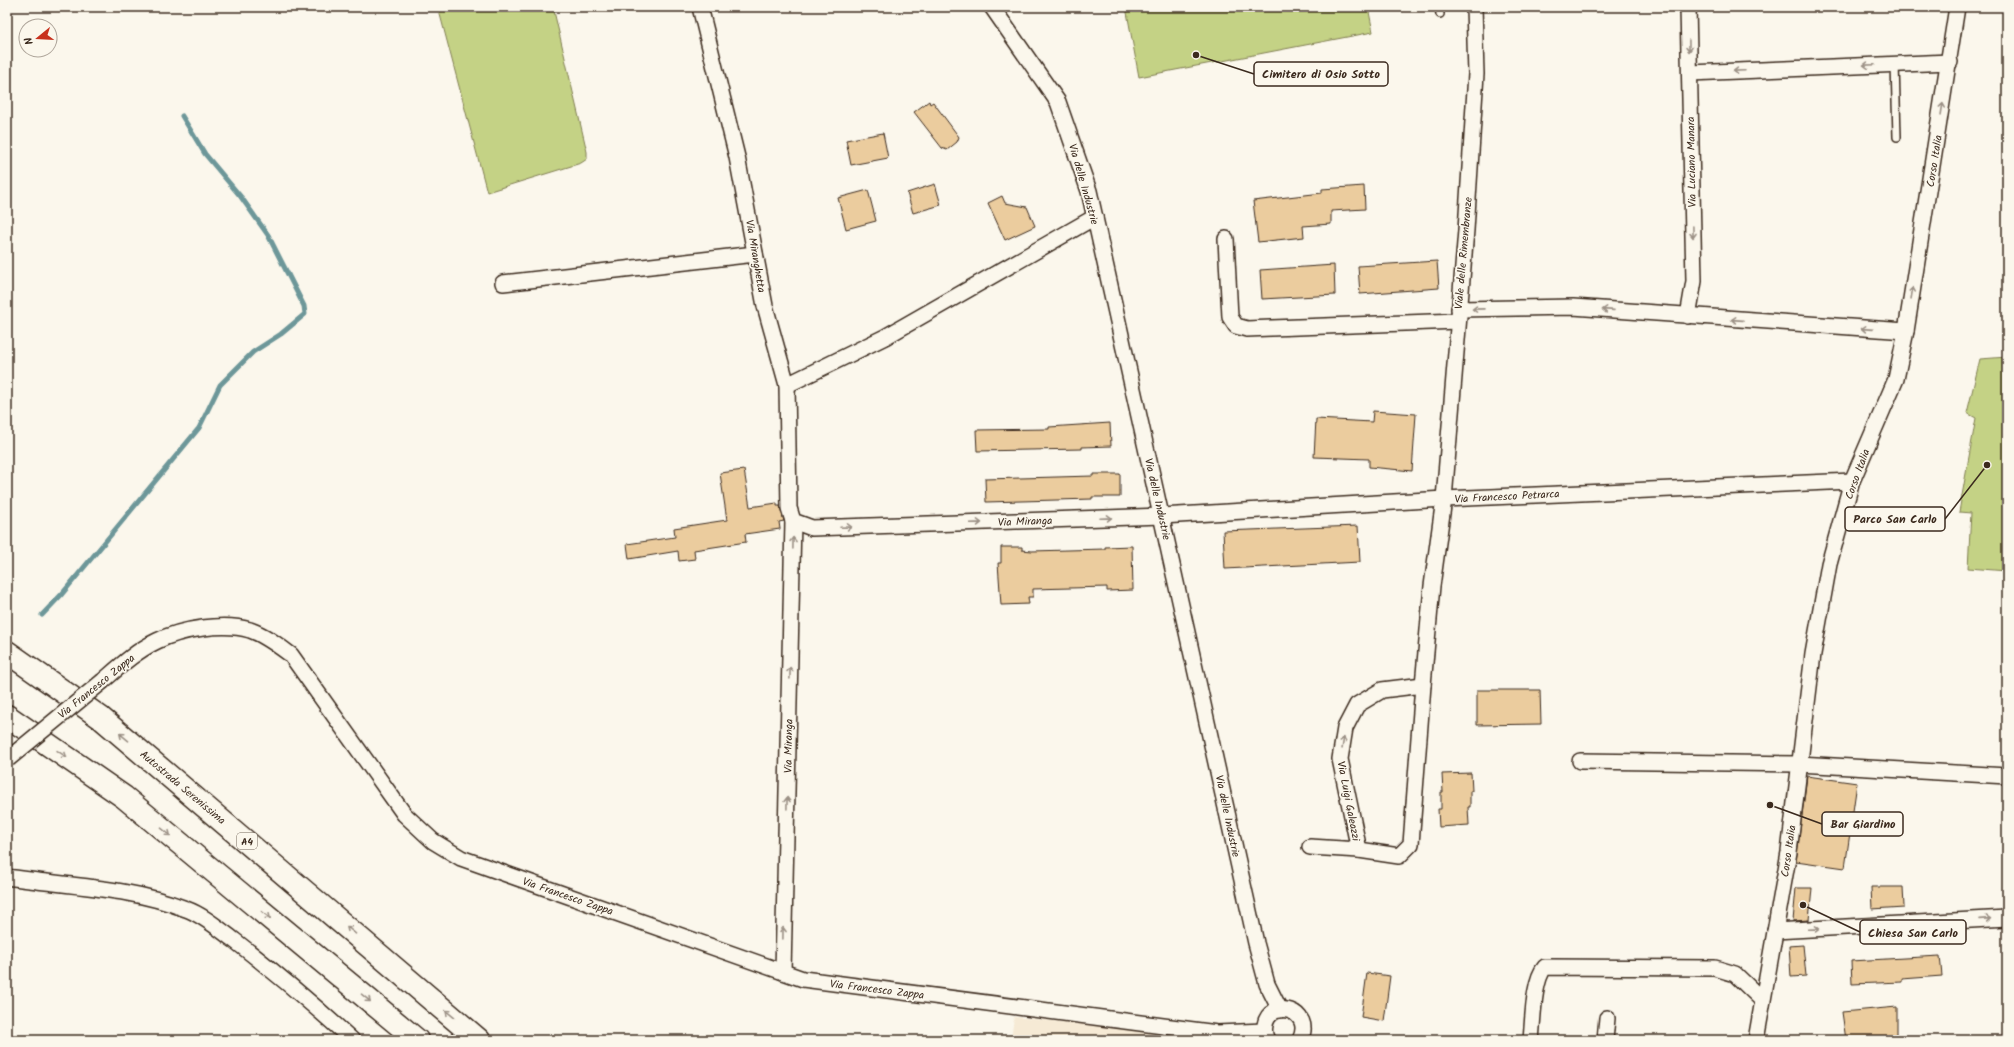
<svg xmlns="http://www.w3.org/2000/svg" width="2014" height="1047" viewBox="0 0 2014 1047" font-family="Kalam,sans-serif">
<rect width="100%" height="100%" fill="#fbf7ec"/>
<filter id="ink" filterUnits="userSpaceOnUse"><feTurbulence type="fractalNoise" baseFrequency=".025" numOctaves="2"/><feDisplacementMap in="SourceGraphic" scale="8" xChannelSelector="R" yChannelSelector="G"/><feConvolveMatrix kernelMatrix="1 2 1 2 8 2 1 2 1" color-interpolation-filters="sRGB"/></filter>
<g filter="url(#ink)">
<polygon fill="#f6ead5" points="1014,1017 1240,1040 1011,1040"/>
<g fill="#c4d285" stroke="#807e52">
<polygon points="438,7 553,7 587,152 587,159 581,163 487,192"/>
<polygon points="1126,7 1368,7 1373,32 1139,77"/>
<polygon points="2007,357 2007,571 1968,568 1971,513 1959,512 1976,418 1967,413 1980,359"/>
</g>
<g fill="none" stroke-linecap="round" stroke-linejoin="round">
<polyline stroke="#6d9799" stroke-width="5" points="42,615 62,594 199,428 220,385 253,352 281,334 305,314 304,306 268,235 241,197 205,154 182,116"/>
</g>
<g fill="#ebcc9e" stroke="#3b2a1e">
<polygon points="929,101 930,104 933,102 959,137 957,142 947,150 942,148 914,112"/>
<polygon points="883,133 888,158 851,165 846,140"/>
<polygon points="935,184 941,205 913,213 907,193"/>
<polygon points="1364,186 1365,209 1331,211 1331,224 1303,226 1304,237 1258,242 1253,201 1322,193 1322,189"/>
<polygon points="868,190 876,221 846,229 838,198"/>
<polygon points="1002,196 1005,203 1027,207 1035,226 1005,240 988,203"/>
<polygon points="1437,261 1439,288 1360,294 1358,266"/>
<polygon points="1334,265 1335,295 1262,299 1260,270"/>
<polygon points="1373,411 1416,414 1412,471 1369,467 1369,459 1314,457 1316,419 1372,422"/>
<polygon points="1110,423 1111,446 1082,447 1082,449 977,451 976,430 1049,429 1049,427"/>
<polygon points="744,470 750,507 777,503 777,506 780,506 784,521 779,522 780,529 745,534 746,542 694,550 695,559 679,561 678,551 629,559 627,544 675,537 674,528 727,520 720,473"/>
<polygon points="1093,474 1120,474 1120,497 1092,497 1092,499 986,502 985,479 1093,476"/>
<polygon points="1358,526 1360,562 1225,569 1223,531"/>
<polygon points="1132,546 1133,590 1107,591 1107,587 1033,589 1033,597 1028,597 1029,604 1001,605 998,563 1001,563 1001,547 1022,547 1022,550 1032,551 1105,549 1105,547"/>
<polygon points="1477,690 1540,690 1541,724 1477,725"/>
<polygon points="1471,773 1472,791 1470,791 1470,807 1468,807 1469,825 1439,827 1438,809 1441,809 1441,792 1443,792 1442,774"/>
<polygon points="1807,776 1857,783 1845,868 1796,861"/>
<polygon points="1871,887 1903,887 1904,907 1872,909"/>
<polygon points="1796,888 1812,888 1809,920 1793,921"/>
<polygon points="1803,945 1806,976 1791,977 1789,946"/>
<polygon points="1940,956 1942,976 1902,979 1902,982 1852,984 1851,961"/>
<polygon points="1367,973 1390,976 1384,1021 1361,1017"/>
<polygon points="1897,1007 1897,1039 1846,1040 1842,1012"/>
</g>
<g fill="none" stroke-linecap="round" stroke-linejoin="round">
<g stroke="#3b2a1e" stroke-width="10">
<g id="service">
<polyline points="1439,7 1440,14"/>
<polyline points="1895,64 1897,137"/>
</g>
</g>
<g stroke="#3b2a1e" stroke-width="18">
<g id="minor">
<polyline points="700,7 737,157 765,306 787,385 789,508 793,521 812,528 1162,516 1444,499 1852,481"/>
<polyline points="992,7 1058,102 1089,191 1256,943 1267,984 1280,1010"/>
<polyline points="1690,73 1950,62"/>
<polyline points="1226,239 1230,317 1236,326 1247,329 1458,321"/>
<polyline points="503,283 755,254"/>
<polyline points="1459,309 1573,307 1906,331"/>
<polyline points="1688,316 1694,281 1688,7"/>
<polyline points="787,385 885,337 1095,217"/>
<path d="M103,681C120,666 136,651 157,641C181,629 224,622 250,630C265,635 279,646 291,655L404,814L433,841L461,858L803,979L1217,1033L1264,1031"/>
<polyline points="1580,761 1799,764 2007,776"/>
<polyline points="1310,847 1359,850 1399,856 1411,844 1423,685 1432,586 1444,499 1466,230 1476,74 1474,7"/>
<polyline points="1359,850 1340,759 1345,728 1357,705 1382,690 1423,685"/>
<path d="M7,877C67,886 128,887 186,909C203,915 219,929 234,940C275,972 314,1005 352,1040"/>
<polyline points="1775,931 2007,918"/>
<polyline points="783,972 793,521"/>
<path d="M1267,1040C1264,1035 1264,1030 1265,1025C1270,997 1315,1010 1300,1040"/>
<path d="M1531,1040C1533,1021 1533,980 1545,967L1715,968L1735,974L1762,1000"/>
<polyline points="1605,1040 1607,1018"/>
<polyline points="1756,1040 1789,852 1813,654 1829,564 1852,481 1896,379 1906,331 1957,7"/>
</g>
</g>
<g stroke="#3b2a1e" stroke-width="25">
<g id="motorway">
<polyline points="7,652 101,718 479,1040"/>
<polyline points="7,716 124,797 417,1040"/>
</g>
</g>
<use href="#service" stroke="#fbf7ec" stroke-width="7"/>
<use href="#minor" stroke="#fbf7ec" stroke-width="15"/>
<use href="#motorway" stroke="#fbf7ec" stroke-width="22"/>
<g stroke="#3b2a1e" stroke-width="18" stroke-linecap="butt">
<polyline id="minor-bridge" points="8,759 103,681"/>
</g>
<use href="#minor-bridge" stroke="#fbf7ec" stroke-width="15"/>
</g>
<defs><path id="oneway-shaft" d="M-6 0H5M1.5-3L5.5 0L1.5 3" fill="none" stroke-width="1.6" stroke-linecap="round" stroke-linejoin="round"/></defs>
<g stroke="#9b9085">
<use href="#oneway-shaft" transform="translate(1689 46) rotate(89)"/>
<use href="#oneway-shaft" transform="translate(1869 65) rotate(178)"/>
<use href="#oneway-shaft" transform="translate(1739 71) rotate(178)"/>
<use href="#oneway-shaft" transform="translate(1942 109) rotate(-81)"/>
<use href="#oneway-shaft" transform="translate(1693 232) rotate(89)"/>
<use href="#oneway-shaft" transform="translate(1912 293) rotate(-81)"/>
<use href="#oneway-shaft" transform="translate(1478 309) rotate(179)"/>
<use href="#oneway-shaft" transform="translate(1608 310) rotate(-176)"/>
<use href="#oneway-shaft" transform="translate(1737 320) rotate(-176)"/>
<use href="#oneway-shaft" transform="translate(1867 329) rotate(-176)"/>
<use href="#oneway-shaft" transform="translate(1106 518) rotate(-2)"/>
<use href="#oneway-shaft" transform="translate(976 523) rotate(-2)"/>
<use href="#oneway-shaft" transform="translate(846 527) rotate(-2)"/>
<use href="#oneway-shaft" transform="translate(793 543) rotate(-89)"/>
<use href="#oneway-shaft" transform="translate(790 673) rotate(-89)"/>
<use href="#oneway-shaft" transform="translate(124 737) rotate(-140)"/>
<use href="#oneway-shaft" transform="translate(1343 743) rotate(-81)"/>
<use href="#oneway-shaft" transform="translate(62 754) rotate(35)"/>
<use href="#oneway-shaft" transform="translate(787 803) rotate(-89)"/>
<use href="#oneway-shaft" transform="translate(166 832) rotate(40)"/>
<use href="#oneway-shaft" transform="translate(266 915) rotate(40)"/>
<use href="#oneway-shaft" transform="translate(1985 919) rotate(-4)"/>
<use href="#oneway-shaft" transform="translate(1814 929) rotate(-2)"/>
<use href="#oneway-shaft" transform="translate(351 930) rotate(-140)"/>
<use href="#oneway-shaft" transform="translate(783 933) rotate(-89)"/>
<use href="#oneway-shaft" transform="translate(366 998) rotate(40)"/>
<use href="#oneway-shaft" transform="translate(450 1014) rotate(-140)"/>
</g>
</g>
<g text-anchor="middle" stroke-width="3.5" stroke-linejoin="round" paint-order="stroke">
<rect fill="#fbf7ec" stroke="#75685c" stroke-width="1" x="237" y="833" width="20" height="16" rx="3"/>
<g font-size="10" font-weight="bold" fill="#3b2a1e">
<text x="247" y="845">A4</text>
</g>
<g font-size="11" fill="#3b2a1e" stroke="#fbf7ec">
<text transform="translate(1934 161) rotate(-81)" y="4">Corso Italia</text>
<text transform="translate(1691 162) rotate(-91)" y="4">Via Luciano Manara</text>
<text transform="translate(1084 184) rotate(74)" y="4">Via delle Industrie</text>
<text transform="translate(1463 253) rotate(-85)" y="4">Viale delle Rimembranze</text>
<text transform="translate(756 256) rotate(80)" y="4">Via Miranghetta</text>
<text transform="translate(1857 474) rotate(-70)" y="4">Corso Italia</text>
<text transform="translate(1507 496) rotate(-3)" y="4">Via Francesco Petrarca</text>
<text transform="translate(1158 499) rotate(77)" y="4">Via delle Industrie</text>
<text transform="translate(1025 521) rotate(-2)" y="4">Via Miranga</text>
<text transform="translate(96 686) rotate(-39)" y="4">Via Francesco Zappa</text>
<text transform="translate(788 746) rotate(-89)" y="4">Via Miranga</text>
<text transform="translate(183 787) rotate(40)" y="4">Autostrada Serenissima</text>
<text transform="translate(1349 801) rotate(79)" y="4">Via Luigi Galeazzi</text>
<text transform="translate(1228 816) rotate(78)" y="4">Via delle Industrie</text>
<text transform="translate(1788 851) rotate(-82)" y="4">Corso Italia</text>
<text transform="translate(568 896) rotate(19)" y="4">Via Francesco Zappa</text>
<text transform="translate(877 989) rotate(7)" y="4">Via Francesco Zappa</text>
</g>
</g>
<path fill="none" stroke="#3b2a1e" stroke-width="1.5" d="M1196 55L1254 74M1987 465L1945 519M1770 805L1822 824M1803 905L1860 932"/>
<g fill="#3b2a1e" stroke="#fbf7ec" stroke-width="1.5">
<circle cx="1196" cy="55" r="4"/>
<circle cx="1987" cy="465" r="4"/>
<circle cx="1770" cy="805" r="4"/>
<circle cx="1803" cy="905" r="4"/>
</g>
<g fill="#fbf7ec" stroke="#3b2a1e" stroke-width="1.5">
<rect x="1254" y="62" width="134" height="24" rx="4"/>
<rect x="1845" y="507" width="100" height="24" rx="4"/>
<rect x="1822" y="812" width="81" height="24" rx="4"/>
<rect x="1860" y="920" width="106" height="24" rx="4"/>
</g>
<g font-size="12" text-anchor="middle" font-weight="bold" fill="#3b2a1e">
<text x="1321" y="78">Cimitero di Osio Sotto</text>
<text x="1895" y="523">Parco San Carlo</text>
<text x="1863" y="828">Bar Giardino</text>
<text x="1913" y="937">Chiesa San Carlo</text>
</g>
<rect width="2014" height="1047" fill="none" stroke="#fbf7ec" stroke-width="24"/>
<rect x="12" y="12" width="1990" height="1023" fill="none" stroke="#3b2a1e" stroke-width="1.5" filter="url(#ink)"/>
<g transform="translate(38 38) rotate(252)"><circle r="19" fill="#fbf7ec" stroke="#aea59a"/>
<path d="M0-3L7 15L0 10L-7 15Z" fill="#c8321e"/>
<text y="-6" font-size="11" font-weight="bold" text-anchor="middle" fill="#3b2a1e">N</text>
</g>
</svg>
